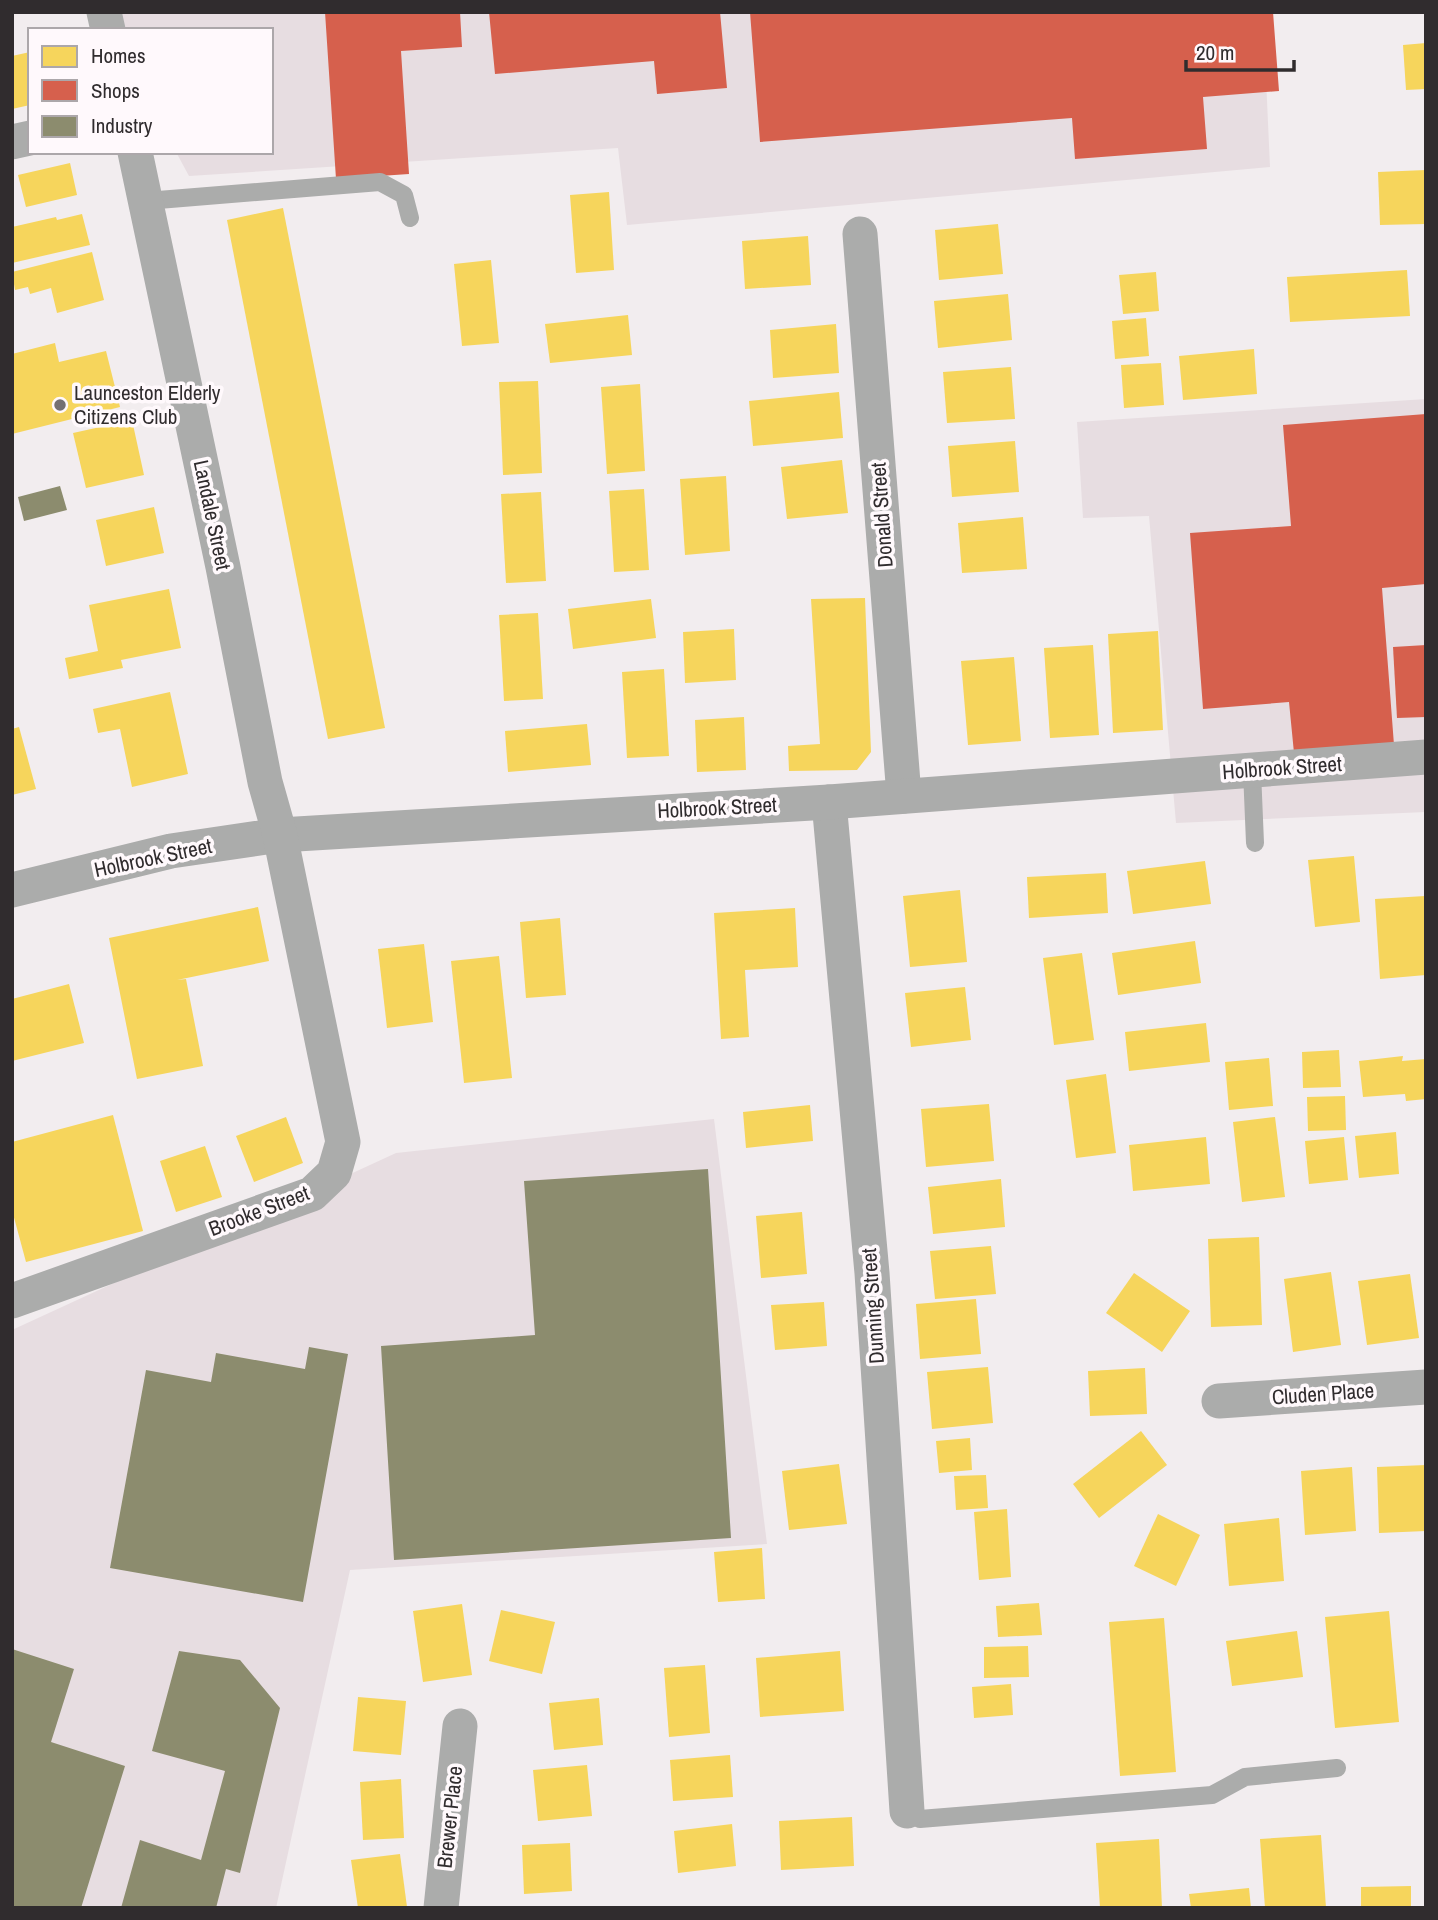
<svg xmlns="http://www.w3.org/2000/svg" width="1438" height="1920" viewBox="0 0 1438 1920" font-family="'Archivo Narrow',sans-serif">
<rect width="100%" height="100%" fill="#f2edef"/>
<g fill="#e7dde1">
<polygon points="97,12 1263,12 1270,167 627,225 618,148 189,176 176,152 271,152 271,30 107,30"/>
<polygon points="1426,399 1426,812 1176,823 1149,516 1083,518 1077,422"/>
<polygon points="714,1119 767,1544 350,1570 276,1908 12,1908 12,1330 396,1153"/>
</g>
<g fill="#f6d55c">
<polygon points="1426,43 1426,89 1406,90 1403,45"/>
<polygon points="30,52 30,105 12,109 12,56"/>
<polygon points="70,163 77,195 26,207 18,175"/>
<polygon points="1426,170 1426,224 1380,225 1378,172"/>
<polygon points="609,192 614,270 576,273 570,195"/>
<polygon points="283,208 385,728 328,739 227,220"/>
<polygon points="82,214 90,245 12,263 12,227 56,217 57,220"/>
<polygon points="998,224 1003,274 939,280 935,230"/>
<polygon points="808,236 811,285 745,289 742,241"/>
<polygon points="92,252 104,300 57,313 51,288 30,294 28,287 15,290 12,272"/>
<polygon points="491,260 499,343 462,346 454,264"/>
<polygon points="1407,270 1410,316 1290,322 1287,277"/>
<polygon points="1156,272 1159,311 1123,314 1119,275"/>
<polygon points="1008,294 1012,340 938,348 934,301"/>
<polygon points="628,315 632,355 550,363 545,324"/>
<polygon points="1146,318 1149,356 1115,359 1112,321"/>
<polygon points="836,324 839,373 773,378 770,330"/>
<polygon points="55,343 59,362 106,351 120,407 12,434 12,354"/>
<polygon points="1254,349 1257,394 1183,400 1179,356"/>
<polygon points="1161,363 1164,405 1124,408 1121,365"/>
<polygon points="1011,367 1015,419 947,423 943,372"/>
<polygon points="538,381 542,473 503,475 499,382"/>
<polygon points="640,384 645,471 607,474 601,387"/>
<polygon points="839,392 843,438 753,446 749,401"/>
<polygon points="132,420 144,475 86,488 73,433"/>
<polygon points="1015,441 1019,492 952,497 948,446"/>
<polygon points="842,460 848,513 787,519 781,467"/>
<polygon points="726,476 730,551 685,555 680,479"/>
<polygon points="644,489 649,570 614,572 609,491"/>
<polygon points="541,492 546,581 506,583 501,494"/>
<polygon points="154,507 164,553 106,566 96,520"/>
<polygon points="1023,517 1027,569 962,573 958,523"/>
<polygon points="169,589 181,648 121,660 123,668 69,679 65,658 98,651 89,605"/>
<polygon points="865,598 871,752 857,770 789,771 788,746 820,744 811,599"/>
<polygon points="651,599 656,638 573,649 568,609"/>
<polygon points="538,613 543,699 504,701 499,615"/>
<polygon points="734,629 736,680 685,683 683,632"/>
<polygon points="1158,631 1163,730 1113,733 1108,634"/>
<polygon points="1093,645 1099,735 1050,738 1044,648"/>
<polygon points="1014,657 1021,741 968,745 961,661"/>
<polygon points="664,669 669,756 627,758 622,672"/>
<polygon points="170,692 188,774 132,787 120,729 98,733 93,709"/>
<polygon points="744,717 746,770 697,772 695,720"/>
<polygon points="587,724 591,765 508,772 505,731"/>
<polygon points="19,727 36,789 12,795 12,729"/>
<polygon points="1354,856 1360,922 1315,927 1308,860"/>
<polygon points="1205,861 1211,904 1133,914 1127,871"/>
<polygon points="1106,873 1108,913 1029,918 1027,877"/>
<polygon points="960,890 967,962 910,967 903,896"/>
<polygon points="1425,896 1426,975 1380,979 1375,899"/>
<polygon points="258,907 269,961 177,980 186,979 203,1066 137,1079 109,938"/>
<polygon points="795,908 798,967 745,970 749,1037 721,1039 714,913"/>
<polygon points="560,918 566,995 526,998 520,922"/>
<polygon points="1195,941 1201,983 1118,995 1112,953"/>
<polygon points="424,944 433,1022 387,1028 378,949"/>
<polygon points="1082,953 1094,1040 1054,1045 1043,958"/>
<polygon points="499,956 512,1078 464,1083 451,961"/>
<polygon points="69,984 84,1043 12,1061 12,999"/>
<polygon points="965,987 971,1040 911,1047 905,993"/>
<polygon points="1206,1023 1210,1062 1129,1071 1125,1032"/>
<polygon points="1339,1050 1341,1087 1303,1088 1302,1052"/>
<polygon points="1403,1056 1402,1061 1426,1059 1426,1099 1406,1101 1405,1094 1363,1097 1359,1061"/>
<polygon points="1269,1058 1273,1106 1229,1110 1225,1062"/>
<polygon points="1106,1074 1116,1153 1076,1158 1066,1080"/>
<polygon points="1345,1096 1346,1130 1308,1131 1307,1097"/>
<polygon points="989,1104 994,1161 926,1167 921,1109"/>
<polygon points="810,1105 813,1141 746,1148 743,1112"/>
<polygon points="113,1115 143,1231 26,1262 12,1210 12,1142"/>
<polygon points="286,1117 303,1163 254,1182 236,1136"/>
<polygon points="1275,1117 1285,1197 1242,1202 1233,1122"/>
<polygon points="1396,1132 1399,1174 1359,1178 1355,1136"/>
<polygon points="1206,1137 1210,1184 1133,1191 1129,1145"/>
<polygon points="1344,1137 1348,1180 1309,1184 1305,1141"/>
<polygon points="205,1146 222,1197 176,1212 160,1161"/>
<polygon points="1001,1179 1005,1227 933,1234 928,1187"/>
<polygon points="802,1212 807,1274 761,1278 756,1216"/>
<polygon points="1259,1237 1262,1325 1211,1327 1208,1239"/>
<polygon points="991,1246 996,1294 935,1299 930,1251"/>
<polygon points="1331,1272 1341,1345 1293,1352 1284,1279"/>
<polygon points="1134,1273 1190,1311 1162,1352 1106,1313"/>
<polygon points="1410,1274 1419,1338 1367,1345 1358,1281"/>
<polygon points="976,1299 981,1354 920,1359 916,1304"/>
<polygon points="824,1302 827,1346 775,1350 771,1305"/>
<polygon points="988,1367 993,1423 932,1429 927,1372"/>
<polygon points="1145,1368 1147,1414 1090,1416 1088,1371"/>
<polygon points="1141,1431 1167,1465 1099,1518 1073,1484"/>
<polygon points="970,1438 972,1470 939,1473 936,1441"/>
<polygon points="839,1464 847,1524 789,1530 782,1471"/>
<polygon points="1426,1465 1426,1531 1379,1533 1377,1467"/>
<polygon points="1352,1467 1356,1531 1305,1535 1301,1471"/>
<polygon points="986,1475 988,1508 956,1510 954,1476"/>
<polygon points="1007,1509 1011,1577 979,1580 974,1512"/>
<polygon points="1158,1514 1200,1535 1176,1586 1134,1566"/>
<polygon points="1279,1518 1284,1581 1229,1586 1224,1524"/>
<polygon points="762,1548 765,1599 718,1602 714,1552"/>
<polygon points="1039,1603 1042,1635 998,1637 996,1606"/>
<polygon points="462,1604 472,1675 423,1682 413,1611"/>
<polygon points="501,1610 555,1622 542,1674 489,1661"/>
<polygon points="1389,1611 1399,1722 1335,1728 1325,1617"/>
<polygon points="1164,1618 1176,1772 1120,1776 1109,1622"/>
<polygon points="1297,1631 1303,1677 1232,1686 1226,1641"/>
<polygon points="1028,1646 1029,1677 984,1678 984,1647"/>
<polygon points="840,1651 844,1711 760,1717 756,1658"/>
<polygon points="705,1665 710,1733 669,1737 664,1668"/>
<polygon points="1011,1684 1013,1715 974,1718 972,1687"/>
<polygon points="358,1697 406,1701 401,1755 353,1751"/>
<polygon points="599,1698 603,1745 554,1750 549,1703"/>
<polygon points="730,1755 733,1797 673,1801 670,1760"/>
<polygon points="587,1765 592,1816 538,1821 533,1770"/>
<polygon points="401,1779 404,1838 363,1840 360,1782"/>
<polygon points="852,1817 854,1866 781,1870 779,1821"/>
<polygon points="732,1824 736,1866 678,1873 674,1831"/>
<polygon points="1321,1835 1326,1908 1265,1908 1260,1839"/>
<polygon points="1159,1839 1162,1908 1100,1908 1096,1843"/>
<polygon points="570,1843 572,1891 524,1894 522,1845"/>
<polygon points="400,1854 407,1907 358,1908 351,1860"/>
<polygon points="1411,1886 1411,1908 1361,1908 1361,1887"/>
<polygon points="1249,1888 1251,1908 1191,1908 1189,1894"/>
</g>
<g fill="#d6604d">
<polygon points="325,12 460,12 462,47 401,51 409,174 336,179"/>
<polygon points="489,12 720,12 727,88 657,94 654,61 495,74"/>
<polygon points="750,12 1273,12 1279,91 1203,97 1207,149 1075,159 1072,118 760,142"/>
<polygon points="1426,414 1426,584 1382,588 1394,745 1294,753 1289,702 1203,709 1190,533 1291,526 1283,425"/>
<polygon points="1426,645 1426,717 1397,718 1393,647"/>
</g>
<g fill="#8c8c6e">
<polygon points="60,486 67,510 24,521 18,497"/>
<polygon points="708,1169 731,1538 394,1560 381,1346 535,1335 524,1181"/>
<polygon points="309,1347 348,1354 303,1602 110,1568 146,1370 211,1382 216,1353 305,1369"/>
<polygon points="12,1649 74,1669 51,1742 125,1766 81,1908 12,1908"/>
<polygon points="179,1651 240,1660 280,1708 240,1873 226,1869 216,1908 121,1908 140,1840 201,1860 225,1771 152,1751"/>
</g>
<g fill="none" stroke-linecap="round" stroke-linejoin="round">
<g stroke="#abacab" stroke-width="18">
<polyline points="146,201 380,182 404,195 410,218"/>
<polyline points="1252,771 1255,843"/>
<polyline points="907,1811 920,1819 1212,1795 1245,1777 1337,1768"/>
</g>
<g stroke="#abacab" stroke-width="35">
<polyline points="104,12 108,30"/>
<polyline points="12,142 30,138"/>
<polyline points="860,234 904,796"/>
<polyline points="829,802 872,1273 907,1811"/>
<polyline points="12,890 171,851 280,835 829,802 1426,757"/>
<polyline points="12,1301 312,1194 334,1173 343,1142 280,835 265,782 223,567 135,152"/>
<polyline points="1219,1401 1426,1387"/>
<polyline points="441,1908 460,1726"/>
</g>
</g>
<circle fill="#747072" stroke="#fff9fc" stroke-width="2.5" cx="60" cy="405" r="7"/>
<g text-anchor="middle" stroke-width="7" stroke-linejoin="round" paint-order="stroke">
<g font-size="21" fill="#302c2e" stroke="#fff9fc" text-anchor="start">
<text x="74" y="400">Launceston Elderly<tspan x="74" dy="24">Citizens Club</tspan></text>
</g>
<g font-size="21" fill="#302c2e" stroke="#fff9fc">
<text transform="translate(212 515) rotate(78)" y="7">Landale Street</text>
<text transform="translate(882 515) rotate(-94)" y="7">Donald Street</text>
<text transform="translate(1282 768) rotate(-4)" y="7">Holbrook Street</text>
<text transform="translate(717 808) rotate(-3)" y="7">Holbrook Street</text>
<text transform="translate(153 858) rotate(-12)" y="7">Holbrook Street</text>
<text transform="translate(259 1211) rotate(-21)" y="7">Brooke Street</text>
<text transform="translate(873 1306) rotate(-94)" y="7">Dunning Street</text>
<text transform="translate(1323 1394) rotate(-4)" y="7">Cluden Place</text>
<text transform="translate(450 1817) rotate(-84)" y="7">Brewer Place</text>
</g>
</g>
<rect width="1438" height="1920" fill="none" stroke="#302c2e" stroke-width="28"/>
<rect x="28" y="28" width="245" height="126" fill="#fff9fc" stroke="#aca7aa" stroke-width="2"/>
<rect x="42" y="46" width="35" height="21" fill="#f6d55c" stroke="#aca7aa" stroke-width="2"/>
<text x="91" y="63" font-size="21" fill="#302c2e">Homes</text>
<rect x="42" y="80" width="35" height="21" fill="#d6604d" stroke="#aca7aa" stroke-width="2"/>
<text x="91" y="98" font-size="21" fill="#302c2e">Shops</text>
<rect x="42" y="116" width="35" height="21" fill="#8c8c6e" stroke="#aca7aa" stroke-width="2"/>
<text x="91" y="133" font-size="21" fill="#302c2e">Industry</text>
<path d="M1186 60v10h108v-10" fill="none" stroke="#302c2e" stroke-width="3.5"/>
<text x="1196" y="60" font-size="21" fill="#302c2e" stroke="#fff9fc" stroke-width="5" paint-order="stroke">20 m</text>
</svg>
